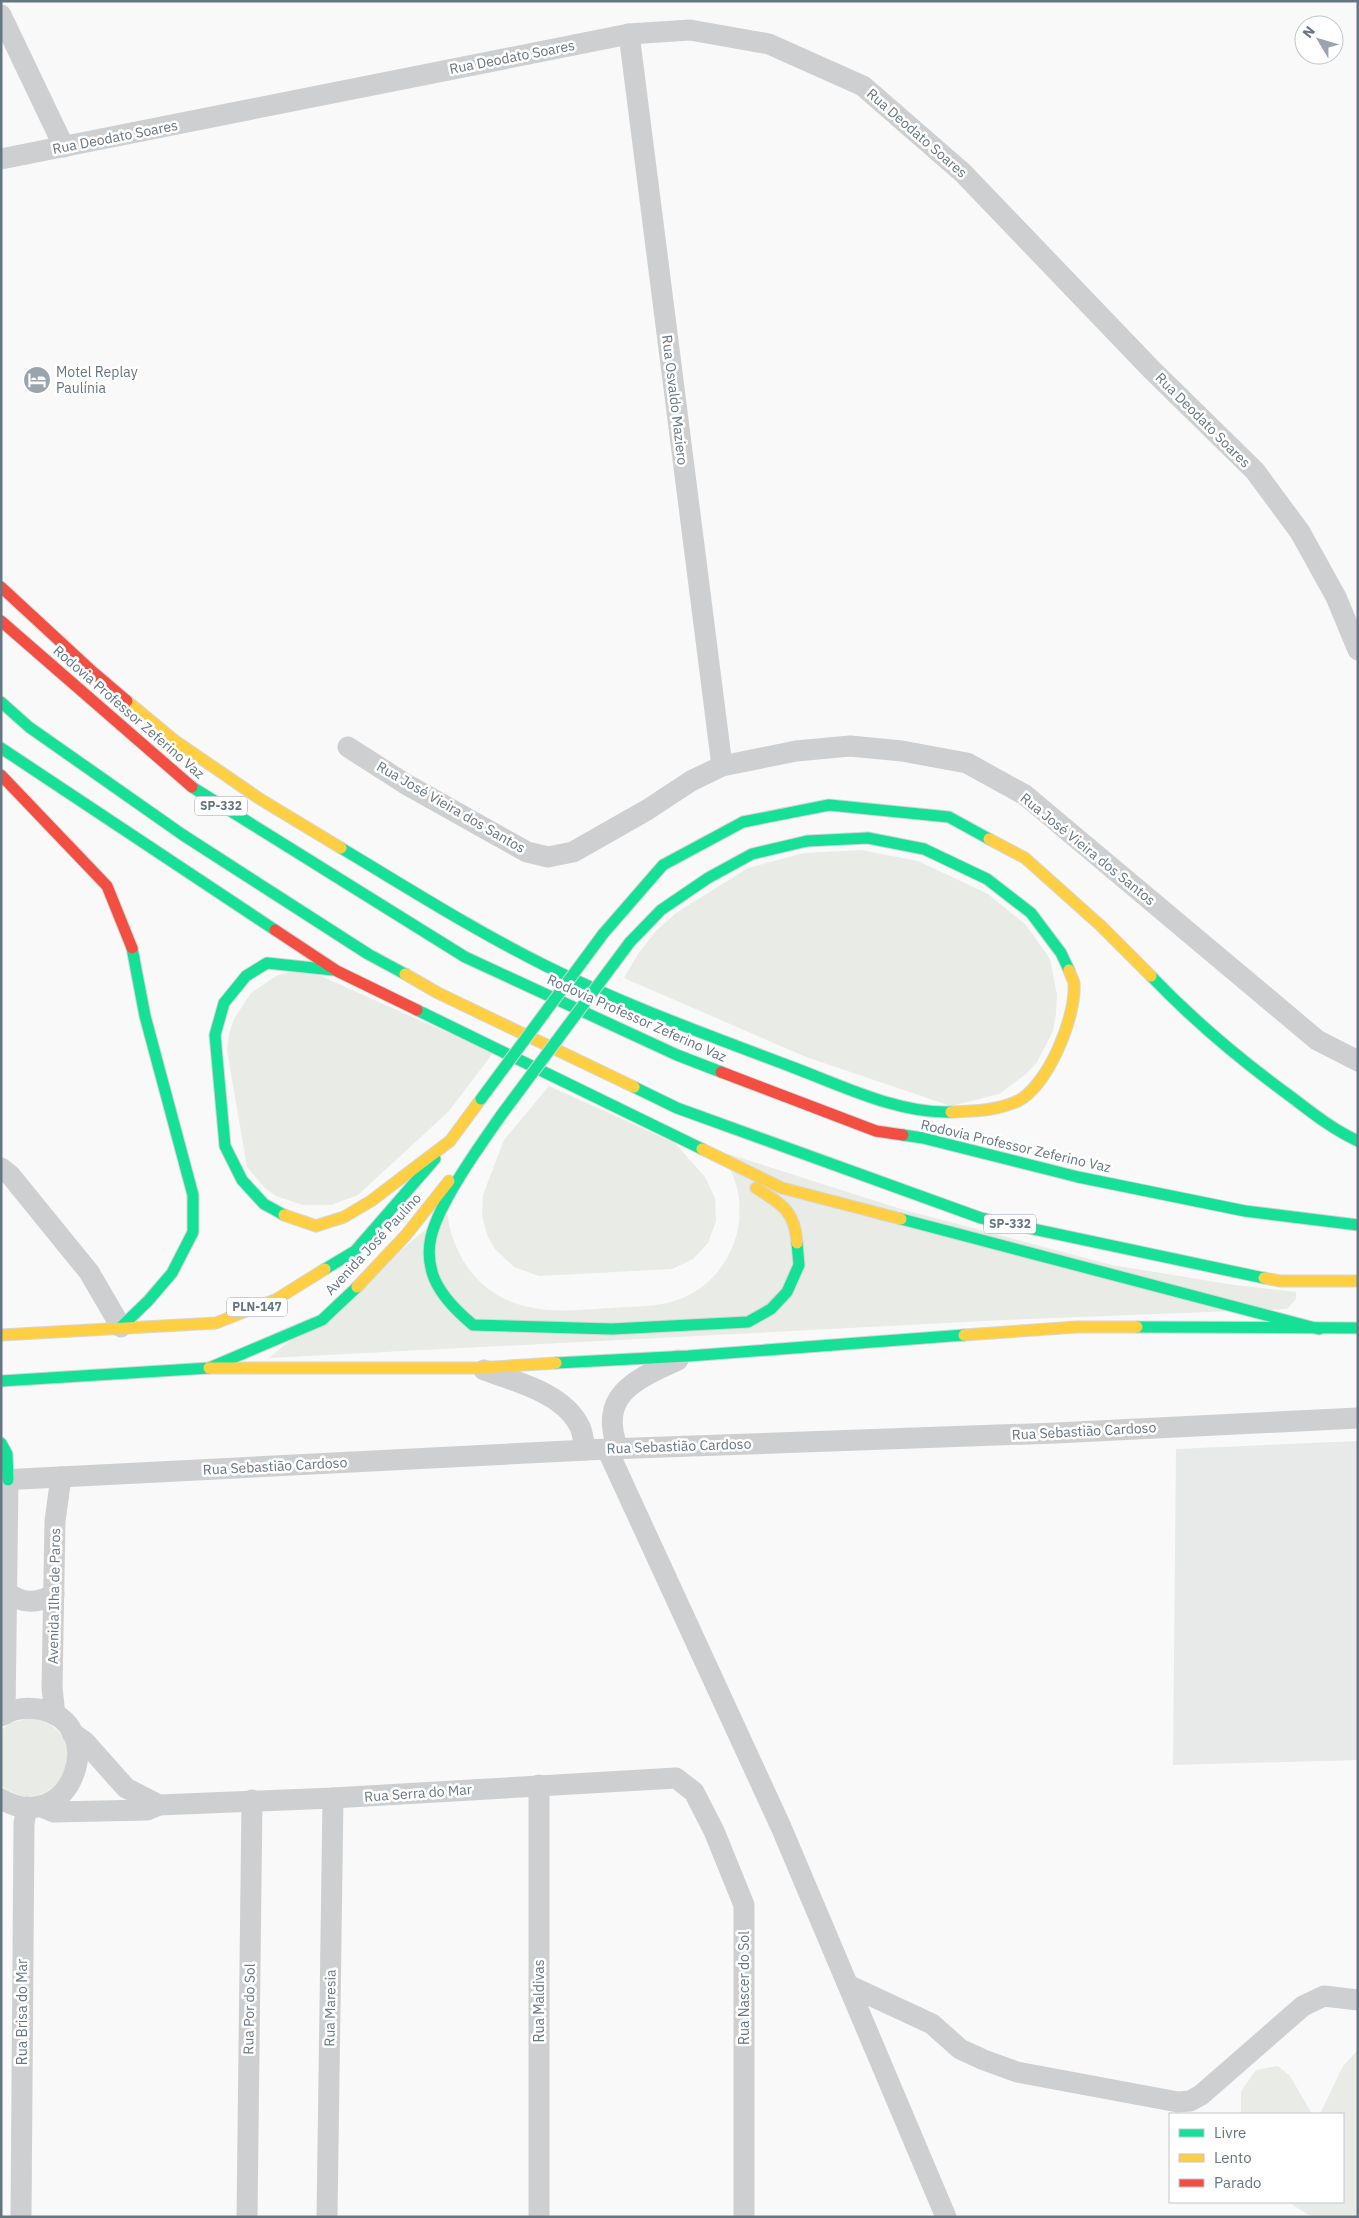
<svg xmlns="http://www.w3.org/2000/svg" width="1359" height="2218" viewBox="0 0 1359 2218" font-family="'IBM Plex Sans',sans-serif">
<rect width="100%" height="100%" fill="#f9f9f9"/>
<polygon fill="#e8e9e9" points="1358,1441 1358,1760 1173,1765 1176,1449"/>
<g fill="#e8ebe6">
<polygon points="861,850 918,861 988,894 1026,925 1050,959 1057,995 1056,1013 1053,1031 1037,1062 1026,1074 999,1094 951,1106 806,1057 624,978 638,954 655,932 676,913 748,868 804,853"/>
<polygon points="303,968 493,1053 449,1111 358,1195 331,1205 303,1205 276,1196 265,1188 247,1167 227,1050 229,1034 234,1019 251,993 276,976"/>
<polygon points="549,1086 675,1143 705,1177 715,1198 716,1221 708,1243 693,1259 672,1269 539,1276 514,1267 495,1249 488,1237 482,1217 483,1195 504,1140"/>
<path d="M719,1151L901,1209L1112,1265L1234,1285L1296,1292V1299L1287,1309L1004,1320L269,1358L447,1212C453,1261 484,1300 534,1308C558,1313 585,1309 610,1308C632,1306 656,1308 677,1300C725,1284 751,1229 735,1181C732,1170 724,1160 719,1151Z"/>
<path d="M30,1718C103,1730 55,1830 1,1785V1730L10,1723Z"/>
<polygon points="1358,2050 1358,2217 1312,2217 1288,2202 1343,2202 1343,2114 1320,2114 1343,2066"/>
<polygon points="1278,2066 1290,2076 1312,2114 1241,2114 1241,2091 1256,2070"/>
</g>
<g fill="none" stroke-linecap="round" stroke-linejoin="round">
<g stroke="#d5d6d7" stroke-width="13">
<g id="fast">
<polyline points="1,702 29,727 183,835 368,954 405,974"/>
<polyline points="1,748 275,930"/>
<polyline points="192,787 465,957 677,1055 721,1072"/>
<path d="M341,848C408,888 474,930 544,965C624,1005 708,1035 792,1067C840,1085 898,1114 951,1112"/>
<polyline points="603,934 663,865 743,822 829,805 949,817 989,839"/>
<polyline points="630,942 661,910 708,878 752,854 807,841 868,838 924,849 987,879 1031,913 1061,953 1069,970"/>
<path d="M1151,976C1194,1021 1243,1062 1294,1099C1315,1115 1334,1130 1358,1141"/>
<polyline points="417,1010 702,1149"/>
<polyline points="634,1087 677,1108 981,1218 1264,1278"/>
<path d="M502,1114C481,1144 439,1202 431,1237C428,1250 429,1265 434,1278C442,1297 458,1312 473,1325L612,1329L748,1322L771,1309L787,1292L799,1265L797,1243"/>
<polyline points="903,1135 923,1138 1078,1177 1245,1211 1358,1225"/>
<polyline points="284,1215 264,1204 242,1180 225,1146 215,1035 224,1003 246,976 267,963 333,970"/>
<polyline points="901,1219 1319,1329"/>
<polyline points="325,1269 355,1251 435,1159"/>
<polyline points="121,1327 148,1301 172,1273 193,1232 193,1195 145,1016 132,948"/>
<polyline points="1137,1327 1358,1328"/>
<polyline points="556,1363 688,1356 964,1335"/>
<polyline points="1,1381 209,1368 322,1320 357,1287"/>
<polyline points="1,1443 7,1454 8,1480"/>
</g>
</g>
<g stroke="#d5d6d7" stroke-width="13">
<g id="slow">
<polyline points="127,701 174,740 260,799 341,848"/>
<polyline points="989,839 1025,858 1101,926 1151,976"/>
<polyline points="405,974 438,993 634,1087"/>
<path d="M951,1112C974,1111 996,1111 1018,1101C1048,1085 1076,1018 1074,984C1074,980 1070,975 1069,970"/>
<polyline points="702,1149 782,1188 901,1219"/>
<path d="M756,1188C782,1204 795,1211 797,1243"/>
<polyline points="284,1215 316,1226 344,1217 371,1201 450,1141 481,1099"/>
<polyline points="1264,1278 1280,1281 1358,1281"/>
<polyline points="357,1287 406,1235 449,1181"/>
<polyline points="1,1335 216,1323 277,1299 325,1269"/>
<polyline points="964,1335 1077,1327 1137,1327"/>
<polyline points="209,1368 477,1368 556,1363"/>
</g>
</g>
<g stroke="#d5d6d7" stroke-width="13">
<g id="jam">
<polyline points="1,587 93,672 127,701"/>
<polyline points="1,621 192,787"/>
<polyline points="1,775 107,886 132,948"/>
<polyline points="275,930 337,971 417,1010"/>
<polyline points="721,1072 876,1131 903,1135"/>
</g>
</g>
<g stroke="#cecfd0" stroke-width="21">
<polyline points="1,15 64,147"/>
<polyline points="629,34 722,766"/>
<polyline points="1,159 629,34 690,30 769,44 863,86 963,173 1151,369 1255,471 1300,532 1336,597 1358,650"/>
<polyline points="348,747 404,783 493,833 527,852 548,857 573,852 647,810 691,781 722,766 796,751 850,746 902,751 967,763 1025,795 1317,1040 1358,1061"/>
<polyline points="1,1168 11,1176 89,1272 121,1327"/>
<path d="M484,1370C517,1382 564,1393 580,1427C583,1434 584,1443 585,1450"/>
<polyline points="607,1449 781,1827 946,2217"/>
<path d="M618,1449C597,1394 637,1379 678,1360"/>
<polyline points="1,1480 607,1449 1056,1433 1358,1418"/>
<path d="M7,1592C22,1604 37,1604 54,1594"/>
<polyline points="5,1714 8,1480"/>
<polyline points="55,1715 52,1688 55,1521 61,1477"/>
<path d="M1,1716C12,1709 25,1707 38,1709C112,1721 72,1840 1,1799"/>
<polyline points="72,1733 85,1742 126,1788 159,1805"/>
<polyline points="40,1806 54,1812 147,1810 159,1805 333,1798 676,1778 694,1792 714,1831 744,1905 744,2217"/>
<polyline points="848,1985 932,2024 960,2049 984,2060 1017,2072 1178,2102 1190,2101 1201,2095 1303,2006 1324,1996 1358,2000"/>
<polyline points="21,2217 24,1823 27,1807"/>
<polyline points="247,2217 252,1800"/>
<polyline points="327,2217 333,1798"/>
<polyline points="539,2217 539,1785"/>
</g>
<use href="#fast" stroke="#16e098" stroke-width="11"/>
<use href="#slow" stroke="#ffcf43" stroke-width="11"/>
<use href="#jam" stroke="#f24e42" stroke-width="11"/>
<g stroke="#d5d6d6" stroke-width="13" stroke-linecap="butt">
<g id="fast-bridge">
<polyline points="481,1099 603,934"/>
<polyline points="502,1114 630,942"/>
</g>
</g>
<use href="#fast-bridge" stroke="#16e098" stroke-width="11"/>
</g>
<defs>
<g id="hotel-disc" transform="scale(1.4375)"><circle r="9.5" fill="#99a4ac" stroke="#fff"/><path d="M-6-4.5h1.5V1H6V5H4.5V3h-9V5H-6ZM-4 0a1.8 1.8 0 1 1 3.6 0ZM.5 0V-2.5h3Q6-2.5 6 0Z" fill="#fff"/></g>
</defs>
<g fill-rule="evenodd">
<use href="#hotel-disc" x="37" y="380"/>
</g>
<g text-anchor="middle" stroke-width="5" stroke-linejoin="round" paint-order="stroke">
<g fill="#fff" stroke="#939fa8" stroke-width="1">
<rect x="195" y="796.5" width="52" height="19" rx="4"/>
<rect x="984" y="1214.5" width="52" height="19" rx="4"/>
<rect x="227" y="1297.5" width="60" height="19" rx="4"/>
</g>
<g font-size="12" font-weight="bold" fill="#657683">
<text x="221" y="810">SP-332</text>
<text x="1010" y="1228">SP-332</text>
<text x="257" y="1311">PLN-147</text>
</g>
<g font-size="14" fill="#657683" stroke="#fff">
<text transform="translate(512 57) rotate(-11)" y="5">Rua Deodato Soares</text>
<text transform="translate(917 133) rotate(41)" y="5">Rua Deodato Soares</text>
<text transform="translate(115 137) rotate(-11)" y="5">Rua Deodato Soares</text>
<text transform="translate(675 400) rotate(83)" y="5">Rua Osvaldo Maziero</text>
<text transform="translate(1203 420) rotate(45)" y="5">Rua Deodato Soares</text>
<text transform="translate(129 712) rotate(41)" y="5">Rodovia Professor Zeferino Vaz</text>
<text transform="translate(451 807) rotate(30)" y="5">Rua José Vieira dos Santos</text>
<text transform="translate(1088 849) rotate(39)" y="5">Rua José Vieira dos Santos</text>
<text transform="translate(637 1018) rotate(24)" y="5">Rodovia Professor Zeferino Vaz</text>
<text transform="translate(1016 1146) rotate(13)" y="5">Rodovia Professor Zeferino Vaz</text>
<text transform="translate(373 1244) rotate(-47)" y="5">Avenida José Paulino</text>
<text transform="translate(1084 1431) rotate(-3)" y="5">Rua Sebastião Cardoso</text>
<text transform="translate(679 1446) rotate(-2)" y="5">Rua Sebastião Cardoso</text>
<text transform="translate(275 1466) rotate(-3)" y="5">Rua Sebastião Cardoso</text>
<text transform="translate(54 1596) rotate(-89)" y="5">Avenida Ilha de Paros</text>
<text transform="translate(418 1793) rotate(-4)" y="5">Rua Serra do Mar</text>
<text transform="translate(744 1988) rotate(-90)" y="5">Rua Nascer do Sol</text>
<text transform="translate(539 2001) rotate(-90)" y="5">Rua Maldivas</text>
<text transform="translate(330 2008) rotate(-89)" y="5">Rua Maresia</text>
<text transform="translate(249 2009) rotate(-89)" y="5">Rua Por do Sol</text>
<text transform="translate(22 2012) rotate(-90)" y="5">Rua Brisa do Mar</text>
</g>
<g font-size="14" fill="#657683" stroke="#fff" text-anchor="start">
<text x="56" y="377">Motel Replay<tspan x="56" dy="16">Paulínia</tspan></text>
</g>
</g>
<rect width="1359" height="2218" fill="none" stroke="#657683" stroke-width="5"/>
<rect x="1169" y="2113" width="175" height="90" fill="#ffffff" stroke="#c1c8cd"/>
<rect x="1179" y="2129" width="25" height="8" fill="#16e098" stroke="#c1c8cd"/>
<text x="1214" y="2138" font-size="15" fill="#657683">Livre</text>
<rect x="1179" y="2154" width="25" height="8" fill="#ffcf43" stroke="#c1c8cd"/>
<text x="1214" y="2163" font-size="15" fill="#657683">Lento</text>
<rect x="1179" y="2179" width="25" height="8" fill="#f24e42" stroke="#c1c8cd"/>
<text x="1214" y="2188" font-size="15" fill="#657683">Parado</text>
<g transform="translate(1319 40) rotate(308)"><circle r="24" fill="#ffffff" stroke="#c1c8cd"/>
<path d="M0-4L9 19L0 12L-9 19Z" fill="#99a4ac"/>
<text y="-8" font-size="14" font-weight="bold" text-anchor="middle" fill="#657683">N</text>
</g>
</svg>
